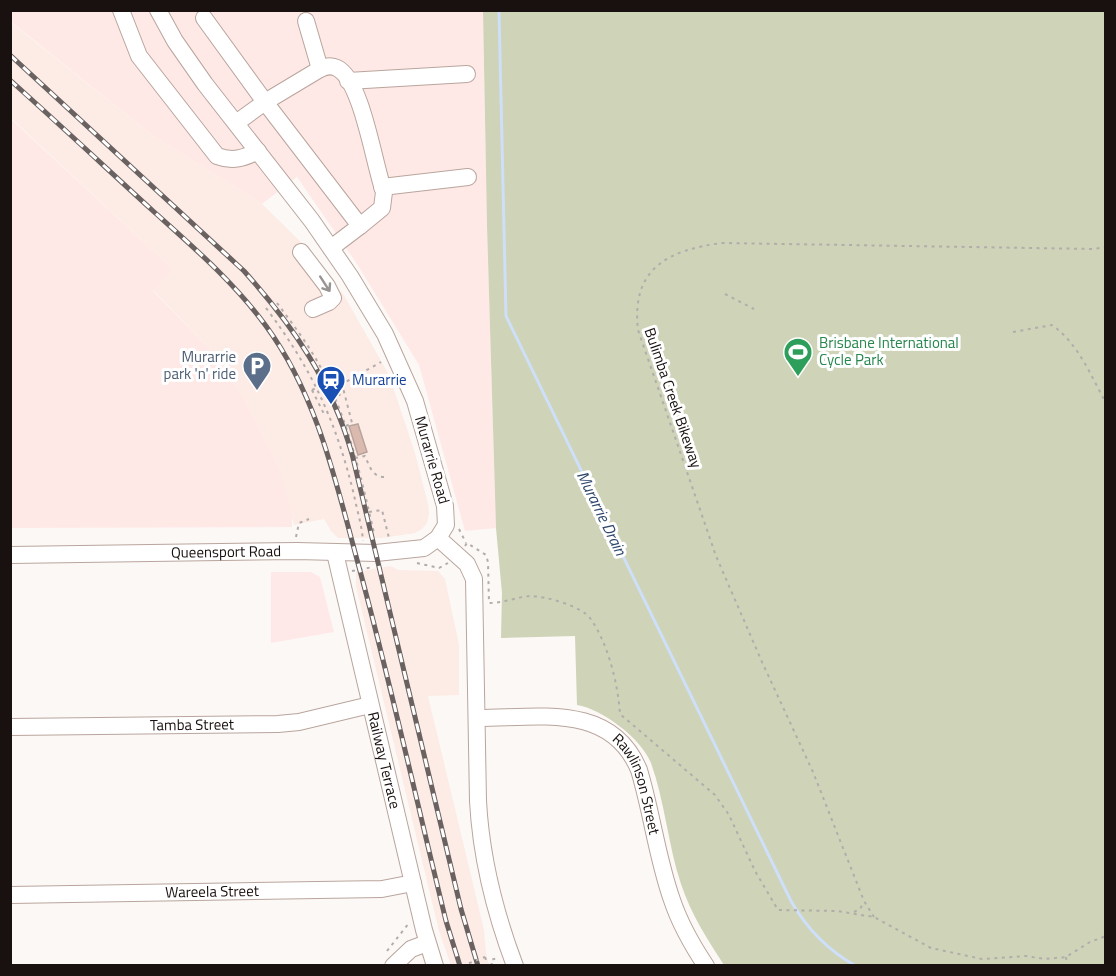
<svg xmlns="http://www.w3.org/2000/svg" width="1116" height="976" viewBox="0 0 1116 976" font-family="'Titillium Web',sans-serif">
<rect width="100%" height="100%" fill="#fcf8f6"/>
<polygon fill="#ffe9e8" points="271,572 311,572 320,577 334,632 271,643"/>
<g fill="#ffe9e7">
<polygon points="10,11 483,11 487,226 496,528 465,531 419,365 357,264 297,177 262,204 153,136 11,22"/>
<polygon points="10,118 174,270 153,291 213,352 244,398 279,466 292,511 292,527 11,528"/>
</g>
<g fill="#fdebe5">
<polygon points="10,22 153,136 262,204 310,251 345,297 389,375 415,453 428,504 429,514 427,523 422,529 415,533 382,538 338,538 331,531 324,519 294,525 279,466 244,398 213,352 153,290 174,270 11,118"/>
<polygon points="391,566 398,570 438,571 445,579 459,645 459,695 428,696 484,930 486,953 489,965 451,965 439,931 356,586 356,572"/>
</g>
<path fill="#cfd3b7" d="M483,11H1105V965H724C707,939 691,914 681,884C668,845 665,802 651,763C641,738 602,709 577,705L575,636L501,638L502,593L496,528L487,226Z"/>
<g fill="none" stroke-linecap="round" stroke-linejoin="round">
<path stroke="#cedff9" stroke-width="3" d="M499,10L506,316L791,901C807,929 827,950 856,966"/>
</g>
<polygon fill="#dabaaf" stroke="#b8a49c" stroke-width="1.5" points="358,424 367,452 358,455 349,426"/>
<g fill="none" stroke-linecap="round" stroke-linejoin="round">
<g stroke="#b9a59d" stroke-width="18">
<g id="minor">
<path d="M121,10L139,56L217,156C233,162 244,158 258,151"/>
<path d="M204,18L265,102L320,69C326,66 331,65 337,68C362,80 374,165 384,192L382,208L360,226"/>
<polyline points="306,21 320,69"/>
<polyline points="348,81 467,74"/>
<polyline points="236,123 265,102 360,226 331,248"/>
<polyline points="382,187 468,177"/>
<polyline points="301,252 327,286 333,298 329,302 313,309"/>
<path d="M438,538L467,564L474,579L478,801C481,857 495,913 515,966"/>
<path id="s1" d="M335,553L424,930L435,966"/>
<path id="s2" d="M10,555L297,551L376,553L424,548L438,538L446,525L445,506L415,401L385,334L350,276L312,221L205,84L175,41L158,10"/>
<path id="s3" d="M478,718C537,718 611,702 639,770C652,813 657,858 672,900C680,924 692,945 706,966"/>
<path id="s4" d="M10,727L278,724L299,722L370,705"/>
<path id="s5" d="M10,895L382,889L413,883"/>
<polyline points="393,966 411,949 427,943"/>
</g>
</g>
<g stroke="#b2adab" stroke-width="2" stroke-dasharray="3 4.5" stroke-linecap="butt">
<polyline points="725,294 754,309"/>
<path d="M277,303C295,327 314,352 327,380C350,428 362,481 374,533"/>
<path d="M266,308C312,369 336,421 354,495C357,510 362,526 363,541"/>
<path d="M1013,332L1052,325C1078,343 1091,376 1106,403"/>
<polyline points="331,389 342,384"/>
<polyline points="312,390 324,414 327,412"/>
<polyline points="346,426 352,423 342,384 381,362"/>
<path d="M355,458L365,456C369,465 372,477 384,477"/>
<polyline points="369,512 382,510 389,538"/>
<polyline points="459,529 466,543"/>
<polyline points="296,537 299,523 309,519"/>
<path d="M465,546L467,543L486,555L488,562L489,603C503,603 517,597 530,596C545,596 581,606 590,618C608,643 618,684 620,714L715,795L729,815L755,871L778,910L837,911L874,917L931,948L982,959L1026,956L1045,959L1066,957L1090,942L1106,936"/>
<polyline points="417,563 439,568 448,563"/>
<polyline points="352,571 373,567"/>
<polyline points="854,912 860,909 864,902"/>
<path d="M874,917L864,901L813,772L762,662L716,556L638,330C631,269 667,250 722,243L1093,249L1106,247"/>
<polyline points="387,951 409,923"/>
<polyline points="485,957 488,966"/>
<polyline points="1066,957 1067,966"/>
<polyline points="492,966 491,960 497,958"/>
</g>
<use href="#minor" stroke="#fff" stroke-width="16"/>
<g stroke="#696260" stroke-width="5">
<g id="rail">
<path d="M10,55L244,271C294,327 331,381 352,454L461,909L478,966"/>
<path d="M10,80C58,123 105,167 152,210C192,246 234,282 266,326C318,397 336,483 359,567C391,685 417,803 446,921L460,966"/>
</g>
</g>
<use href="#rail" stroke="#fff" stroke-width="3" stroke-dasharray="9" stroke-linecap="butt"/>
<g stroke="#b2adab" stroke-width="2" stroke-dasharray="3 4.5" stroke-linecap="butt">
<polyline points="312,390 333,380 341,398"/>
<polyline points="462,966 485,957"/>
</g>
</g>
<defs><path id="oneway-shaft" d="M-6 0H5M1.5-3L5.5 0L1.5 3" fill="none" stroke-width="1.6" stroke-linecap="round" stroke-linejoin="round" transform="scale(1.5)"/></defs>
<use stroke="#989493" href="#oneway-shaft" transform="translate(325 284) rotate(57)"/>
<defs>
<g id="stadium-pin" transform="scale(1.5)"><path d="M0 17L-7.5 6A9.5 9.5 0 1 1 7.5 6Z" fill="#2e9e5b" stroke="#fff"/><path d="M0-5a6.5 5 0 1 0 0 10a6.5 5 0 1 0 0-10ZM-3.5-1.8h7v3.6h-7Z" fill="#fff"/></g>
<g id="parking-pin" transform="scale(1.5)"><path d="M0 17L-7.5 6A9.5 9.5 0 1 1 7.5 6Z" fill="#5c6f8a" stroke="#fff"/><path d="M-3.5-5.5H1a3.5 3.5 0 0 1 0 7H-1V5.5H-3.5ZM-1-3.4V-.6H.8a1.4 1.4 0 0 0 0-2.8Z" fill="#fff"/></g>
<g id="station-pin" transform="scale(1.5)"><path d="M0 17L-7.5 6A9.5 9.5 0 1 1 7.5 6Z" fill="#1a4fb4" stroke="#fff"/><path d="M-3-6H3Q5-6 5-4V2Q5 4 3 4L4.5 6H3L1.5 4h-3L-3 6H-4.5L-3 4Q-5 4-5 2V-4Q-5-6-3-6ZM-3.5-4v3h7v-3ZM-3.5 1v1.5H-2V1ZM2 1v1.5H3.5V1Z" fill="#fff"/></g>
</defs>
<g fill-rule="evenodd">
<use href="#stadium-pin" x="798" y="352"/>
<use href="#parking-pin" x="257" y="366"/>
<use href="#station-pin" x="331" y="380"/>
</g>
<g text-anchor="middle" stroke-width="6" stroke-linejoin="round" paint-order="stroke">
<g font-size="15" fill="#27864d" stroke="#fff" text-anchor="start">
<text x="819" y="348">Brisbane International<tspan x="819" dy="17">Cycle Park</tspan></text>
</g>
<g font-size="15" fill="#4e5e75" stroke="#fff" text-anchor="end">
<text x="236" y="362">Murarrie<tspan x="236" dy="17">park 'n' ride</tspan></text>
</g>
<g font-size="15" fill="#164399" stroke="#fff" text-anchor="start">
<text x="352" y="385">Murarrie</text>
</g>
<g font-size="15" fill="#19110f" stroke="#fff">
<text transform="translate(673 398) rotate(71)" y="5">Bulimba Creek Bikeway</text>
<text transform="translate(432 460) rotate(74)" y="5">Murarrie Road</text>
<text dy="5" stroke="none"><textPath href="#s2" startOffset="216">Queensport Road</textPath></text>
<text dy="5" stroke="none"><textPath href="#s4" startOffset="182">Tamba Street</textPath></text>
<text dy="5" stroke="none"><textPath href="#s1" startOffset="213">Railway Terrace</textPath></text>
<text dy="5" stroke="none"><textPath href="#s3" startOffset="195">Rawlinson Street</textPath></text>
<text dy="5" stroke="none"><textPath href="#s5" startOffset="202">Wareela Street</textPath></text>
</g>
<g font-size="16" font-style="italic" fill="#2f476c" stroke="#fff">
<text transform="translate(602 513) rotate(64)" y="6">Murarrie Drain</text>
</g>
</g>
<rect width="1116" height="976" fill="none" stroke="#19110f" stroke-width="24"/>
</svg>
